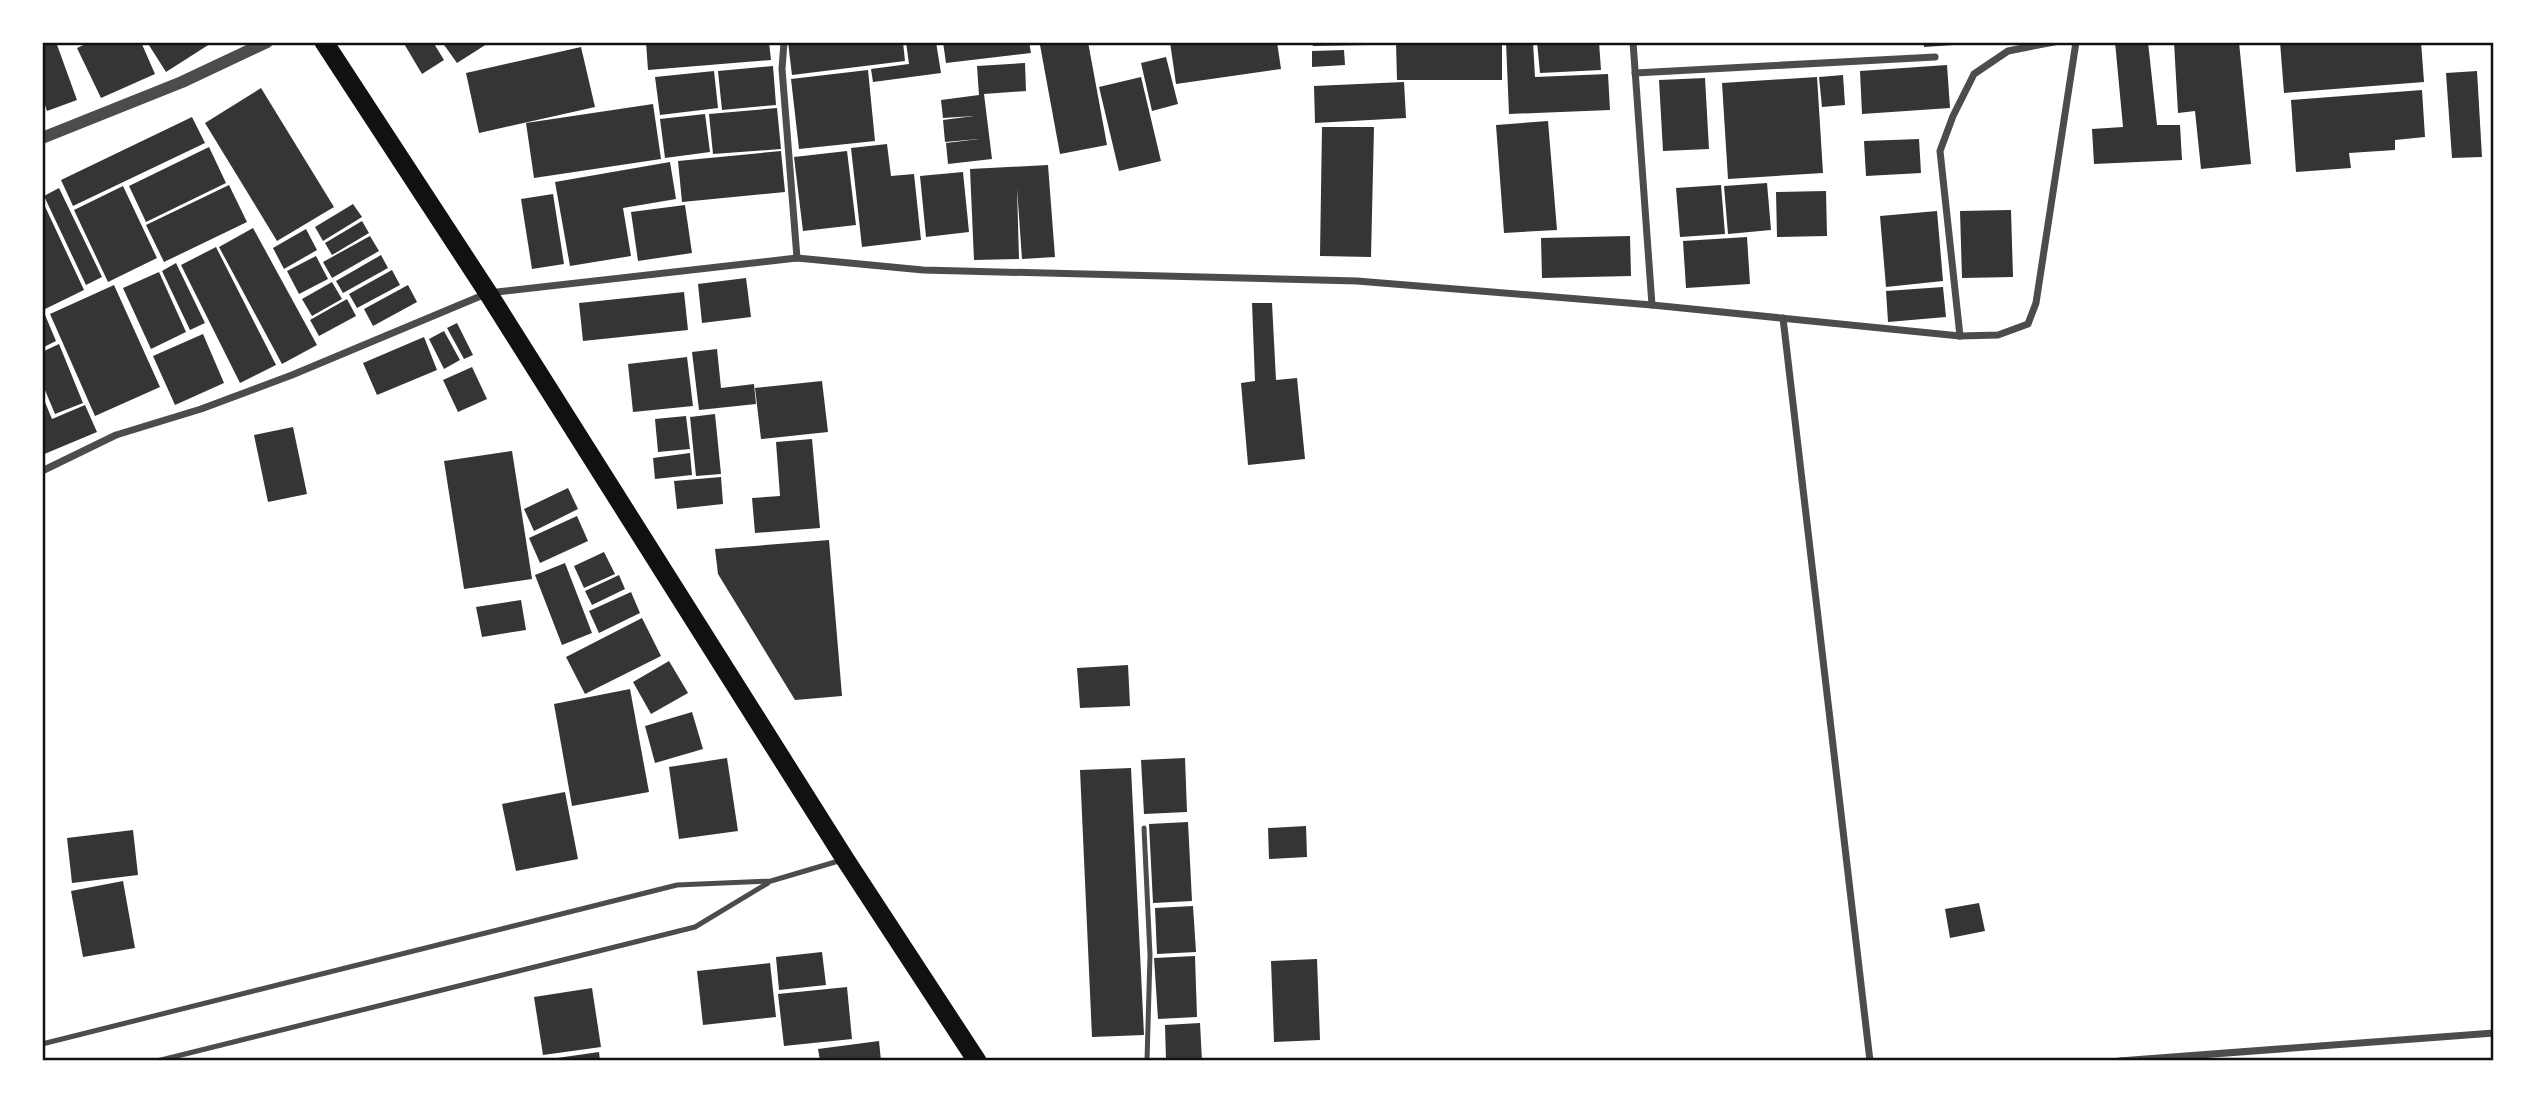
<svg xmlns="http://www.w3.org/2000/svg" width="2536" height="1103" viewBox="0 0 2536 1103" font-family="'Nunito Sans',sans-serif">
<rect width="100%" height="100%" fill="#fff"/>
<g fill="#353535">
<polygon points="42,42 56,42 77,100 47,111 42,96"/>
<polygon points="90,42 141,42 155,74 101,98 77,48"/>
<polygon points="147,42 213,42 166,72"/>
<polygon points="403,42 433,42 444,60 422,74"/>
<polygon points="442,42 490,42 457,63"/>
<polygon points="646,42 769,42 771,60 648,70"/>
<polygon points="788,42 903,42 905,61 792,75"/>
<polygon points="906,42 936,42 941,73 873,82 871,69 909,64"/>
<polygon points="943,42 1029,42 1031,53 946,63"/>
<polygon points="1055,42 1088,42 1107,145 1060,154 1040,45"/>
<polygon points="1170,42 1277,42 1281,69 1176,84"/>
<polygon points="1312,42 1366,42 1367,45 1313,46"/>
<polygon points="1396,42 1502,42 1502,80 1397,80"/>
<polygon points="1506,42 1533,42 1535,77 1608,74 1610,110 1509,114"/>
<polygon points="1537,42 1599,42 1601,70 1540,73"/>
<polygon points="1924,42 1967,42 1968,44 1924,47"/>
<polygon points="2115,42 2148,42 2157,125 2180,125 2182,160 2094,164 2092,129 2123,127"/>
<polygon points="2174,42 2239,42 2251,164 2201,169 2195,111 2178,113"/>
<polygon points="2280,42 2421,42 2424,82 2284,93"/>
<polygon points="581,47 595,107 479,133 466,73"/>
<polygon points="1344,50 1345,65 1312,67 1312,51"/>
<polygon points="1166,57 1178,104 1152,111 1141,63"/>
<polygon points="1025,63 1026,91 984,94 992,159 948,164 946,143 979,139 945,142 943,120 974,116 943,118 941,100 979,95 977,66"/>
<polygon points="1947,65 1950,108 1862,114 1860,71"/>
<polygon points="773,66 776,105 722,110 718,71"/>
<polygon points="868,70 875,141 799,149 791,79"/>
<polygon points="714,71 718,108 660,115 655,77"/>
<polygon points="2477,71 2482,157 2452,158 2446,73"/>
<polygon points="1843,75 1845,105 1822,107 1819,77"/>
<polygon points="1141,77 1161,161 1119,171 1099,87"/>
<polygon points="1817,77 1823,173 1728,179 1722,83"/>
<polygon points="1705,78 1709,149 1663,151 1659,80"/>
<polygon points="1404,82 1406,118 1315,123 1314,86"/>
<polygon points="261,88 334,207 277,241 205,123"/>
<polygon points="2422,90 2425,137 2395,140 2395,150 2349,153 2351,168 2296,172 2291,100"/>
<polygon points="653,104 661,159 534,178 526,123"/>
<polygon points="777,108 781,149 713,154 709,114"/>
<polygon points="705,114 710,152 665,158 660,119"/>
<polygon points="192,117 205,143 73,206 61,180"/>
<polygon points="1548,121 1557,230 1504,233 1496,125"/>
<polygon points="1322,127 1374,127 1371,257 1320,256"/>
<polygon points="1919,139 1921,173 1866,176 1864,141"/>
<polygon points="887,144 891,176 914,174 921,240 862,247 851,148"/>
<polygon points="209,147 226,183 146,222 129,186"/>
<polygon points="781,151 785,192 682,202 678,161"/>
<polygon points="847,151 856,225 803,231 794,157"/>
<polygon points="670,162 676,199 623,208 631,256 570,266 555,182"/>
<polygon points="1048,165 1055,257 1022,259 1017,188 1019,259 974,260 970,169"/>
<polygon points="963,172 969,232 926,237 920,176"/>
<polygon points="1767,183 1771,230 1728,234 1724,186"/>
<polygon points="229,185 247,222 164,262 146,225"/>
<polygon points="1721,185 1725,234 1680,237 1676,188"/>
<polygon points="123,186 157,258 108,282 74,210"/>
<polygon points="59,188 102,277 86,285 44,196"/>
<polygon points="1826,191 1827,236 1777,237 1776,192"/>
<polygon points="553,194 564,264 532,269 521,199"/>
<polygon points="42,200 84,290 43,310 56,341 42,348"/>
<polygon points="353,204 362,217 323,241 315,227"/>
<polygon points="685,205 692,253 638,261 631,212"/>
<polygon points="2011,210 2013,277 1962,278 1960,211"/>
<polygon points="1937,211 1943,281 1886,287 1880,216"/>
<polygon points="362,221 369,233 332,255 325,243"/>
<polygon points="253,228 317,345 282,364 219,247"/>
<polygon points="306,229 317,250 284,269 273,248"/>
<polygon points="370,236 379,251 332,278 323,262"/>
<polygon points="1630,236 1631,276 1542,278 1541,238"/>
<polygon points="1747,237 1750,284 1686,288 1683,241"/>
<polygon points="216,247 276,365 240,383 181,265"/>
<polygon points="381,255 388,268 343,293 336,281"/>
<polygon points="316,256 328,279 299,294 287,271"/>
<polygon points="176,263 205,323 190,330 162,271"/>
<polygon points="392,270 400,285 357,308 349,294"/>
<polygon points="159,272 186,332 151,349 123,288"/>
<polygon points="746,278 751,317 702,323 698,284"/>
<polygon points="332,282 342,299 312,316 302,299"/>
<polygon points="114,285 160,387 95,416 50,314"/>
<polygon points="408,285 417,302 373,326 364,309"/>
<polygon points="1943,287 1946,317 1888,322 1886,291"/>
<polygon points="684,292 688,330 583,341 579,303"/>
<polygon points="347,299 356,316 319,336 310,320"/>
<polygon points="1252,303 1272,303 1276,380 1297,378 1305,459 1248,465 1241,383 1255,381"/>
<polygon points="457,323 473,355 464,359 447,328"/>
<polygon points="444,331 460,360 444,369 429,339"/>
<polygon points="203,334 224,383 175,405 153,356"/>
<polygon points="424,337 437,370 377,395 363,363"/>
<polygon points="59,344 83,403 55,414 42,383 42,352"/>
<polygon points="717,349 721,388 754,384 756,404 699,410 692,352"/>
<polygon points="687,357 693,406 633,412 628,364"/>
<polygon points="472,367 487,399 458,412 443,380"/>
<polygon points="822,381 828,432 761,439 755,388"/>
<polygon points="42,395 52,419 85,405 97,432 42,455"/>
<polygon points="715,414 721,474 696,476 690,417"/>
<polygon points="686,416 690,449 658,452 655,419"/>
<polygon points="293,427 307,494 268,502 254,435"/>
<polygon points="812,439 820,528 755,533 752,498 780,496 776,442"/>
<polygon points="512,451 532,579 464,589 444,461"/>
<polygon points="690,453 692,475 655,479 653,458"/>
<polygon points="721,477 723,504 677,509 674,481"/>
<polygon points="568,488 578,509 534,531 524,509"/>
<polygon points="577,516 588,541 540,563 529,538"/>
<polygon points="829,540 842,696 795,700 718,574 715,549"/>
<polygon points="604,552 615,574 584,588 574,566"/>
<polygon points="565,563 592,633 562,645 535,575"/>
<polygon points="619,575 625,589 592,605 585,591"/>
<polygon points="631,592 640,613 599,633 589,611"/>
<polygon points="521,600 526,630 482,637 476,607"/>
<polygon points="642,618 661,656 585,694 566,657"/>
<polygon points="669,661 688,693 651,714 633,682"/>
<polygon points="1128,665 1130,706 1080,708 1077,668"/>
<polygon points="630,689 649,792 572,806 554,704"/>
<polygon points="692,712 703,749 655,763 645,726"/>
<polygon points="727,758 738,831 679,839 669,767"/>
<polygon points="1185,758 1187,812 1144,814 1141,760"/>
<polygon points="1131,768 1144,1035 1092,1037 1080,770"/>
<polygon points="565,792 578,859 516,871 502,804"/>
<polygon points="1188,822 1192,901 1153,903 1149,824"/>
<polygon points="1306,826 1307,857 1269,859 1268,828"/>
<polygon points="133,830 138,875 72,883 67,838"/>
<polygon points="123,881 135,948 83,957 71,891"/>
<polygon points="1979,903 1985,931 1950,938 1945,909"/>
<polygon points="1193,906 1196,952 1157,954 1155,908"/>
<polygon points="822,952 826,985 779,990 776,957"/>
<polygon points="1195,956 1197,1017 1158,1019 1154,958"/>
<polygon points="1317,959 1320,1040 1274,1042 1271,961"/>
<polygon points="770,963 776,1017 703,1025 697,971"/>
<polygon points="847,987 852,1039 784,1046 778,994"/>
<polygon points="592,988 601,1047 543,1055 534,997"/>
<polygon points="1200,1023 1202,1061 1166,1061 1165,1025"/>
<polygon points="879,1041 881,1061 820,1061 818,1049"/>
<polygon points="599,1052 600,1061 550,1061 550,1059"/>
</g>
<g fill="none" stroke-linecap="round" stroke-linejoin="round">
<g stroke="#4c4c4c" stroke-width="5">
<polyline points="1144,828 1150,955 1147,1061"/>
<polyline points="42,1044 677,885 771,881 842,860"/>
<polyline points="157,1061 695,927 768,883"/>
</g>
<g stroke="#4c4c4c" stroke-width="7">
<polyline points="784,42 782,69 797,258"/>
<polyline points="1633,42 1652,305"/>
<polyline points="1635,73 1935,57"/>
<polyline points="1783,318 1870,1061"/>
<polyline points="1960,336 1940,151 1953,116 1974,74 2008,51 2054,42"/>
<polyline points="42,471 116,435 201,409 292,375 488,293 797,258 923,270 1357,281 1652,305 1960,336 1998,335 2028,324 2036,303 2076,42"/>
<polyline points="2119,1061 2494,1033"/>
</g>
<polyline stroke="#4c4c4c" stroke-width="12" points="42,138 182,82 267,42"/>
<polyline stroke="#111" stroke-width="19" points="324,42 488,293 845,859 977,1061"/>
</g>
<rect width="2536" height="1103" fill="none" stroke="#ffffff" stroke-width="88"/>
<rect x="44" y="44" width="2448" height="1015" fill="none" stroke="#111" stroke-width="2.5"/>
</svg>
